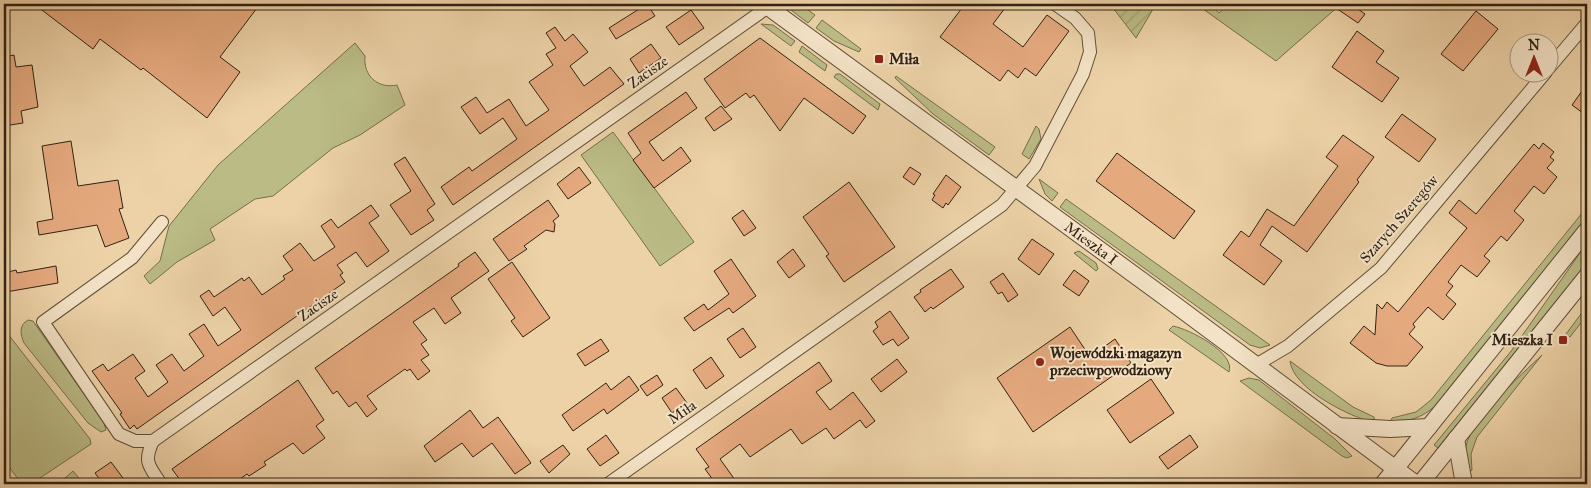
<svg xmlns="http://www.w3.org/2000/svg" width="1591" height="488" viewBox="0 0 1591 488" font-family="'IM FELL Great Primer',serif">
<defs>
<pattern id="garden-furrows" width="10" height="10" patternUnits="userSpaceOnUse" patternTransform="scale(1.25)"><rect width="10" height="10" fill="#babb85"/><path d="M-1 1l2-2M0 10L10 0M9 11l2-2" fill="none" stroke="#a0a072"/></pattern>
</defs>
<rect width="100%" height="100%" fill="#edd2a7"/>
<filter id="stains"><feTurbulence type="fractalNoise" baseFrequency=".004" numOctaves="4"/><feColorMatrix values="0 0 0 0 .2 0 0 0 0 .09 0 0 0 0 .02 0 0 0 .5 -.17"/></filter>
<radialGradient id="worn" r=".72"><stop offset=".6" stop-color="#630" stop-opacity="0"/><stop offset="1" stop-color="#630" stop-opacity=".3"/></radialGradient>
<g fill="#babb85" stroke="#766e4c">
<polygon points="788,4 800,4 815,15 808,23 791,10"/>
<polygon points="1196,4 1211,4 1219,13 1229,4 1341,4 1276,61"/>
<polygon points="822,20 861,49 859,52 834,41 816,28"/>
<polygon points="761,24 773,25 795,41 791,46"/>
<path d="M355,43L365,56C363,76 378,89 397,85L405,105L360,135L333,148L273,196L255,199L210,229L215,240L177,262L150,284L144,276L160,261L169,226L218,165Z"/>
<polygon points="802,46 827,65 825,71 799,52"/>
<polygon points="836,74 840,74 880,104 878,110 834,77"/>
<polygon points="896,76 995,147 989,155 933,114 895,78"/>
<polygon points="1036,126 1039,129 1041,139 1029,159 1022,154"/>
<polygon points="613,132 694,242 660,266 581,155"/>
<polygon points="1039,179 1058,193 1052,201 1045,194"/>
<polygon points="1066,199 1270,345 1260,348 1250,345 1060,207"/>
<path d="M1587,207V218L1436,405C1421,419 1409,421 1390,422L1392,418L1416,412L1431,400Z"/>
<polygon points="1587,243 1587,263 1438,448 1434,445 1512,350"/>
<polygon points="1079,251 1096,263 1098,269 1096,271 1074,253"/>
<polygon points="1587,306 1587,315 1570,337 1566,334"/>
<path d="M28,320L33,321L104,423L106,430L101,432L88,423L24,343C20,334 19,325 28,320Z"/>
<path d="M1173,326C1189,329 1236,353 1229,372L1169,330Z"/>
<polygon points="4,329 90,439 91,444 31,484 18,484 18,479 4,460"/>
<path d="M1542,355L1477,437L1471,454L1472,470L1469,473C1468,464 1465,455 1466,446C1472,418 1521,375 1542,355Z"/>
<path d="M1290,361L1353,407L1374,417L1375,423C1350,417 1293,389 1290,361Z"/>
<polygon points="1249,378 1259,380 1335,439 1352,456 1347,458 1342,456 1240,381"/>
<polygon points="73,471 84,484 58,484"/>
</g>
<polygon fill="url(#garden-furrows)" stroke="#766e4c" points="1110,4 1156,4 1136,38"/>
<g fill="#e5a97e" stroke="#312214">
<polygon points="34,4 260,4 220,57 240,72 207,118 143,68 141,70 100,39 93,49"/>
<polygon points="647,4 655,16 616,39 609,28"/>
<polygon points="965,4 1008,4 993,24 1023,47 1047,15 1069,31 1036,76 1025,68 1018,78 1008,70 1000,81 940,37"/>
<polygon points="1330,4 1351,4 1365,14 1358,23"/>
<polygon points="691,10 704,28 679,45 666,27"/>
<polygon points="1476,11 1498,29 1463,71 1441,54"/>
<polygon points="555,27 565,41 573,34 588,52 570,66 584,86 610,67 624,84 453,205 441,187 469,167 472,171 517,139 503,118 480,134 461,107 476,97 487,113 509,99 526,126 549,110 529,82 553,65 546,54 556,48 546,33"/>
<polygon points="1357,31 1384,51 1376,62 1399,78 1382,102 1332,67"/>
<polygon points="760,38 866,116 853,134 804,98 780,131 754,95 750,98 746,93 725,108 704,79"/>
<polygon points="651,44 661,58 639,73 630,59"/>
<polygon points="14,55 16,67 32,65 38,107 21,111 23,123 4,126 4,57"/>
<polygon points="1587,84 1587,116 1572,105"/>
<polygon points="686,92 697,108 649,142 663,161 681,147 691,161 654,188 633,160 641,153 628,133"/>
<polygon points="721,106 732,119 714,131 705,118"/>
<polygon points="1402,114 1436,139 1419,162 1385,137"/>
<polygon points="1343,135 1374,157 1357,180 1359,182 1307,252 1272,226 1260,245 1282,261 1264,285 1223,255 1241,231 1249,237 1267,209 1294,226 1338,166 1326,157"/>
<polygon points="71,141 78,186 118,180 123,208 119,209 129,238 105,247 97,225 39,235 37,222 53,219 42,146"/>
<polygon points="1543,143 1554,152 1550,157 1554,160 1547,168 1557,177 1544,194 1534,186 1514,211 1524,220 1507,241 1501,236 1484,256 1490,261 1477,277 1461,265 1448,282 1453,286 1446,295 1456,304 1443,320 1428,307 1413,324 1415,327 1409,334 1423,347 1407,366 1387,366 1376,363 1350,343 1364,326 1375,335 1377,304 1382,309 1387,302 1398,312 1467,228 1449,213 1459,200 1476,214 1534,144 1539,149"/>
<polygon points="1117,153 1195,211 1174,239 1096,181"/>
<polygon points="405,157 435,204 427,210 434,220 411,235 390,205 411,191 394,164"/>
<polygon points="579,167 591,183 568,199 557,184"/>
<polygon points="910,167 921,174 914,185 903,177"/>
<polygon points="946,175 961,187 948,205 946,203 943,208 932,200 935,195 933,194"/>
<polygon points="849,182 895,247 844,282 826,256 829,254 803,217"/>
<polygon points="548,200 559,216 553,221 555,224 554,232 546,230 524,246 527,249 509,261 493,239"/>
<polygon points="371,205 379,216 369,223 389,251 367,267 356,252 337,265 343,273 340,275 345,282 137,429 134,425 130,429 120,414 122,413 92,371 103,364 108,371 133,354 145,371 135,378 148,397 168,382 156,365 172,354 184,371 204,356 189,334 204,324 218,346 241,330 225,307 213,316 200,296 209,290 214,297 242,278 244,281 249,277 262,295 285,279 283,276 293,270 283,256 300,243 314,261 335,247 321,226 331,219 338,228"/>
<polygon points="743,210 756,228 744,236 732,218"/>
<polygon points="1032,239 1054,254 1039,275 1018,259"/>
<polygon points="793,249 805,266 789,278 777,262"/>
<polygon points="475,252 489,271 451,298 461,313 445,324 434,308 413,322 427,340 421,344 429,355 421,360 430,371 418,380 410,369 407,371 405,369 367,396 377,409 367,417 356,402 349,407 337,391 333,394 315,368 459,266 458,264"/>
<polygon points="731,259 756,296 733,313 729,308 694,331 684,318 704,304 708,310 729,294 714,271"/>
<polygon points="512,262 550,318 523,337 511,321 515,318 488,279"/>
<polygon points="56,266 58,283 6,292 4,289 4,273 16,270 17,273"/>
<polygon points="951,269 964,287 933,309 931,307 925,312 914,297 921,292 920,290"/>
<polygon points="1074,270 1089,281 1079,296 1063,285"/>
<polygon points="1003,273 1018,295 1008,302 1002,292 998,294 990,282"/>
<polygon points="890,311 909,338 898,346 893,339 883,345 873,331 878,327 875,322"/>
<polygon points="1070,327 1090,357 1115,339 1131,363 1033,432 997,378"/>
<polygon points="743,328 756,347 740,358 727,339"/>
<polygon points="601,339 609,351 585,366 577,354"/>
<polygon points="711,357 724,376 706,389 693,370"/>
<polygon points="897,359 907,372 881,392 871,379"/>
<polygon points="819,362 832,381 816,392 830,410 853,392 875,421 866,428 860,420 834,439 826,428 802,444 791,429 750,457 740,444 720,459 738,484 716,484 705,469 709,467 696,449"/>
<polygon points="657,375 663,385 647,396 640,386"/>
<polygon points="629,376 639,390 607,414 604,409 573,431 562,415 606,383 611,390"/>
<polygon points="1151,379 1174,413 1130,443 1107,410"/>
<polygon points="298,380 324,420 316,426 325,438 303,454 293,443 264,462 266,465 249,476 247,474 233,484 183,484 172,469"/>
<polygon points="676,388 687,403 672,413 662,398"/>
<polygon points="470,410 483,428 498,417 531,463 515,474 492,443 473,457 462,443 435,462 424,446"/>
<polygon points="606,435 619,453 600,466 587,449"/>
<polygon points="1190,435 1198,447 1168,469 1159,457"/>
<polygon points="563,445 570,454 549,473 540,461"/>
<polygon points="111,462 120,474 127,484 103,484 95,473"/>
</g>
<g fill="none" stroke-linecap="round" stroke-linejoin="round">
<g stroke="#604e39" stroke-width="14">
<g id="minor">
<polyline points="1548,69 1587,23"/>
<polyline points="162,222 132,258 43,322 119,434 135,441 153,441 768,7"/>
<polyline points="1256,365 1288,346 1381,268 1546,72"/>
<path d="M153,441C143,462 149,466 161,484"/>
<polyline points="608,484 1002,205 1035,166 1083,74 1090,52 1088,33 1075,18 1055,4"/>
</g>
</g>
<g stroke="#604e39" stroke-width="18">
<g id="tertiary">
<path id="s1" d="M764,4L1170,301L1416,484"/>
<polyline points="1337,426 1390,429 1429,427"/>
<polyline points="1456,439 1464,484"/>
<polyline points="1383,484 1587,230"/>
<polyline points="1420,484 1587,276"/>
</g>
</g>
<use href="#minor" stroke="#f3e2c6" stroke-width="12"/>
<use href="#tertiary" stroke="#f3e2c6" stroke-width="16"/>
</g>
<g fill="#8f2418" stroke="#f3e2c6" stroke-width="2">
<rect x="874" y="54" width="10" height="10" rx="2.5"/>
<rect x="1558" y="335" width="10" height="10" rx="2.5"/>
<circle cx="1040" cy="362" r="5"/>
</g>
<g text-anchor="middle" stroke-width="4" stroke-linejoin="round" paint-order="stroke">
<g font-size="15" font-weight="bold" fill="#312214" stroke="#f3e2c6" text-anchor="start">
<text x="889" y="64">Miła</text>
<text x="1553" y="345" text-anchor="end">Mieszka I</text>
<text x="1050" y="358">Wojewódzki magazyn<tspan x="1050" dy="17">przeciwpowodziowy</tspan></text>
</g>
<g font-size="15" fill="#312214" stroke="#f3e2c6">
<text transform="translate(648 72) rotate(-35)" y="5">Zacisze</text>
<text transform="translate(1399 219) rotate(-49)" y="5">Szarych Szeregów</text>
<text dy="5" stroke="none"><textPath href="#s1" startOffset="405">Mieszka I</textPath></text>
<text transform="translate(318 305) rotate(-35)" y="5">Zacisze</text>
<text transform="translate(682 412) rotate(-35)" y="5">Miła</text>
</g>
</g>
<rect width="1591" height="488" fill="none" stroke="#edd2a7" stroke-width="20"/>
<rect x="5" y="5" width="1581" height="478" fill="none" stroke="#312214" stroke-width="2.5"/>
<rect x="10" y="10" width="1571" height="468" fill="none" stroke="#312214"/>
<g transform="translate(1534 58)"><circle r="24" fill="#f3e2c6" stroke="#a5957f"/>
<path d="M0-4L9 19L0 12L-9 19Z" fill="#8f2418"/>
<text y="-8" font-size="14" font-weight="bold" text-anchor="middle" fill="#312214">N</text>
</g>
<rect width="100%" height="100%" filter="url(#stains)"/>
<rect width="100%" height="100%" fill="url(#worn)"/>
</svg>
